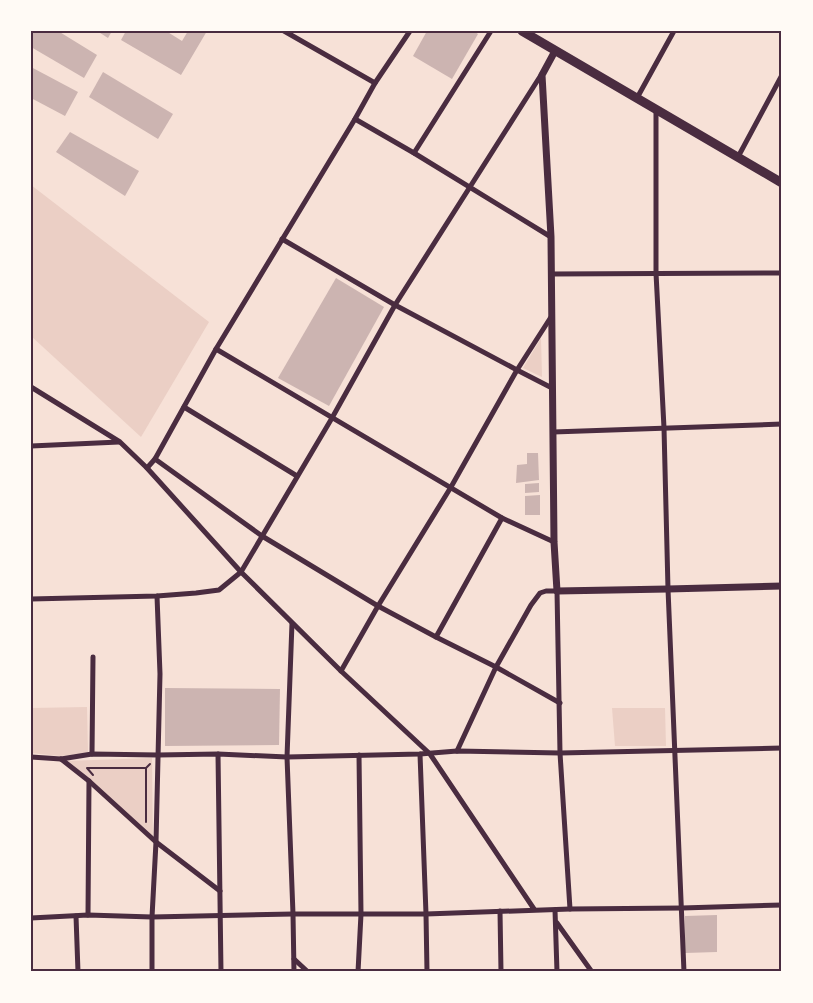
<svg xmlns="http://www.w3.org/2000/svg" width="813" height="1003" viewBox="0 0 813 1003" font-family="'Titillium Web',sans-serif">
<rect width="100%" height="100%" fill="#f7e1d7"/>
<g fill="#ebcfc5">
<polygon points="31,185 209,322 141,437 31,336"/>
<polygon points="541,338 542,377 523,368"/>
<polygon points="87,707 88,753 60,756 31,753 31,708"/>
<polygon points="612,708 665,708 666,746 615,746"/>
<polygon points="152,758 153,843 65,761"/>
</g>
<g fill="#ccb4b1">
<polygon points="31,31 58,31 97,55 84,78 31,47"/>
<polygon points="97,31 112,31 108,38"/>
<polygon points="126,31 166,31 182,41 188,31 207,31 181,75 121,40"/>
<polygon points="427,31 474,31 478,34 452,79 413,56"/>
<polygon points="31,67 78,92 65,116 31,98"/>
<polygon points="103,72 173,114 158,139 89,97"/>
<polygon points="70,132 139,171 125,196 56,152"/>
<polygon points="336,278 384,307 329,406 278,378"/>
<polygon points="527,453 538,453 539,480 516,483 517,465 527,464"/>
<polygon points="539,483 539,492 525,493 525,484"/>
<polygon points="540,495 540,515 525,515 525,496"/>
<polygon points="165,688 280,689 279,745 165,746"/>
<polygon points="717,915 717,952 685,953 685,916"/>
</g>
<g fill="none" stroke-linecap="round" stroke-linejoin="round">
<g stroke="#4a2c40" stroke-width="2">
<polyline points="93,775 87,768 146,768"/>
<polyline points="146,822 146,768 150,764"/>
</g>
<g stroke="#4a2c40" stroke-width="5">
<polyline points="284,31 375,83"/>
<polyline points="637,98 674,31"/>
<polyline points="656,110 656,273 664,428 668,589 684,972"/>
<polyline points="355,119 414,153 551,237"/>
<polyline points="414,153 491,31"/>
<polyline points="738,157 782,75"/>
<polyline points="282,239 395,305 517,370 552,388"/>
<polyline points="551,274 782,273"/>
<polyline points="216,349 502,518 554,542"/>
<polyline points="31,387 120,442 147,468 241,572 341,671 430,754 534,909"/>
<polyline points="184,407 297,476"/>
<polyline points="553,432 782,424"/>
<polyline points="31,446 119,442"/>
<polyline points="155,459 262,536 378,606 436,637 496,667 560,703"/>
<polyline points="147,468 155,459 216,349 355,119 375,83 410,31"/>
<polyline points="31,599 157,596 196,593 219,590 241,572 332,418 395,305 541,75"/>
<polyline points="292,623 287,757 293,914 294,972"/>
<polyline points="436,637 502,518"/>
<polyline points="341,671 378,606 451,487 517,370 551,317"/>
<polyline points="457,751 496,667 531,605 540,593 546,591 557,591 560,753 570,909"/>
<polyline points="92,754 93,657"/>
<polyline points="218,754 221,972"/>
<polyline points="420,754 426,914 427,972"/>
<polyline points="31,757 61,759 92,754 158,755 218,754 287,757 420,754 457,751 560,753 782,748"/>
<polyline points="61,759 89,781 156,842 220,891"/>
<polyline points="555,910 557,972"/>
<polyline points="500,911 501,972"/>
<polyline points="88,915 89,781"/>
<polyline points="76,916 78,972"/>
<polyline points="31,918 88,915 152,917 293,914 426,914 570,909 682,908 782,905"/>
<polyline points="557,923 592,972"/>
<polyline points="294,959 308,972"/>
<polyline points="152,972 152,917 156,842 160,674 157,596"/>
<polyline points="358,972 361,914 359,755"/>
</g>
<polyline stroke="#4a2c40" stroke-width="7" points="555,51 542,75 551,237 554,542 557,591 668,589 782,586"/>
<polyline stroke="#4a2c40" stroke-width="9" points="522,31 782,183"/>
</g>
<rect width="813" height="1003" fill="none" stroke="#fffaf5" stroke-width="65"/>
<rect x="32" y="32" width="748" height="938" fill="none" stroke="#4a2c40" stroke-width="2"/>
</svg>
